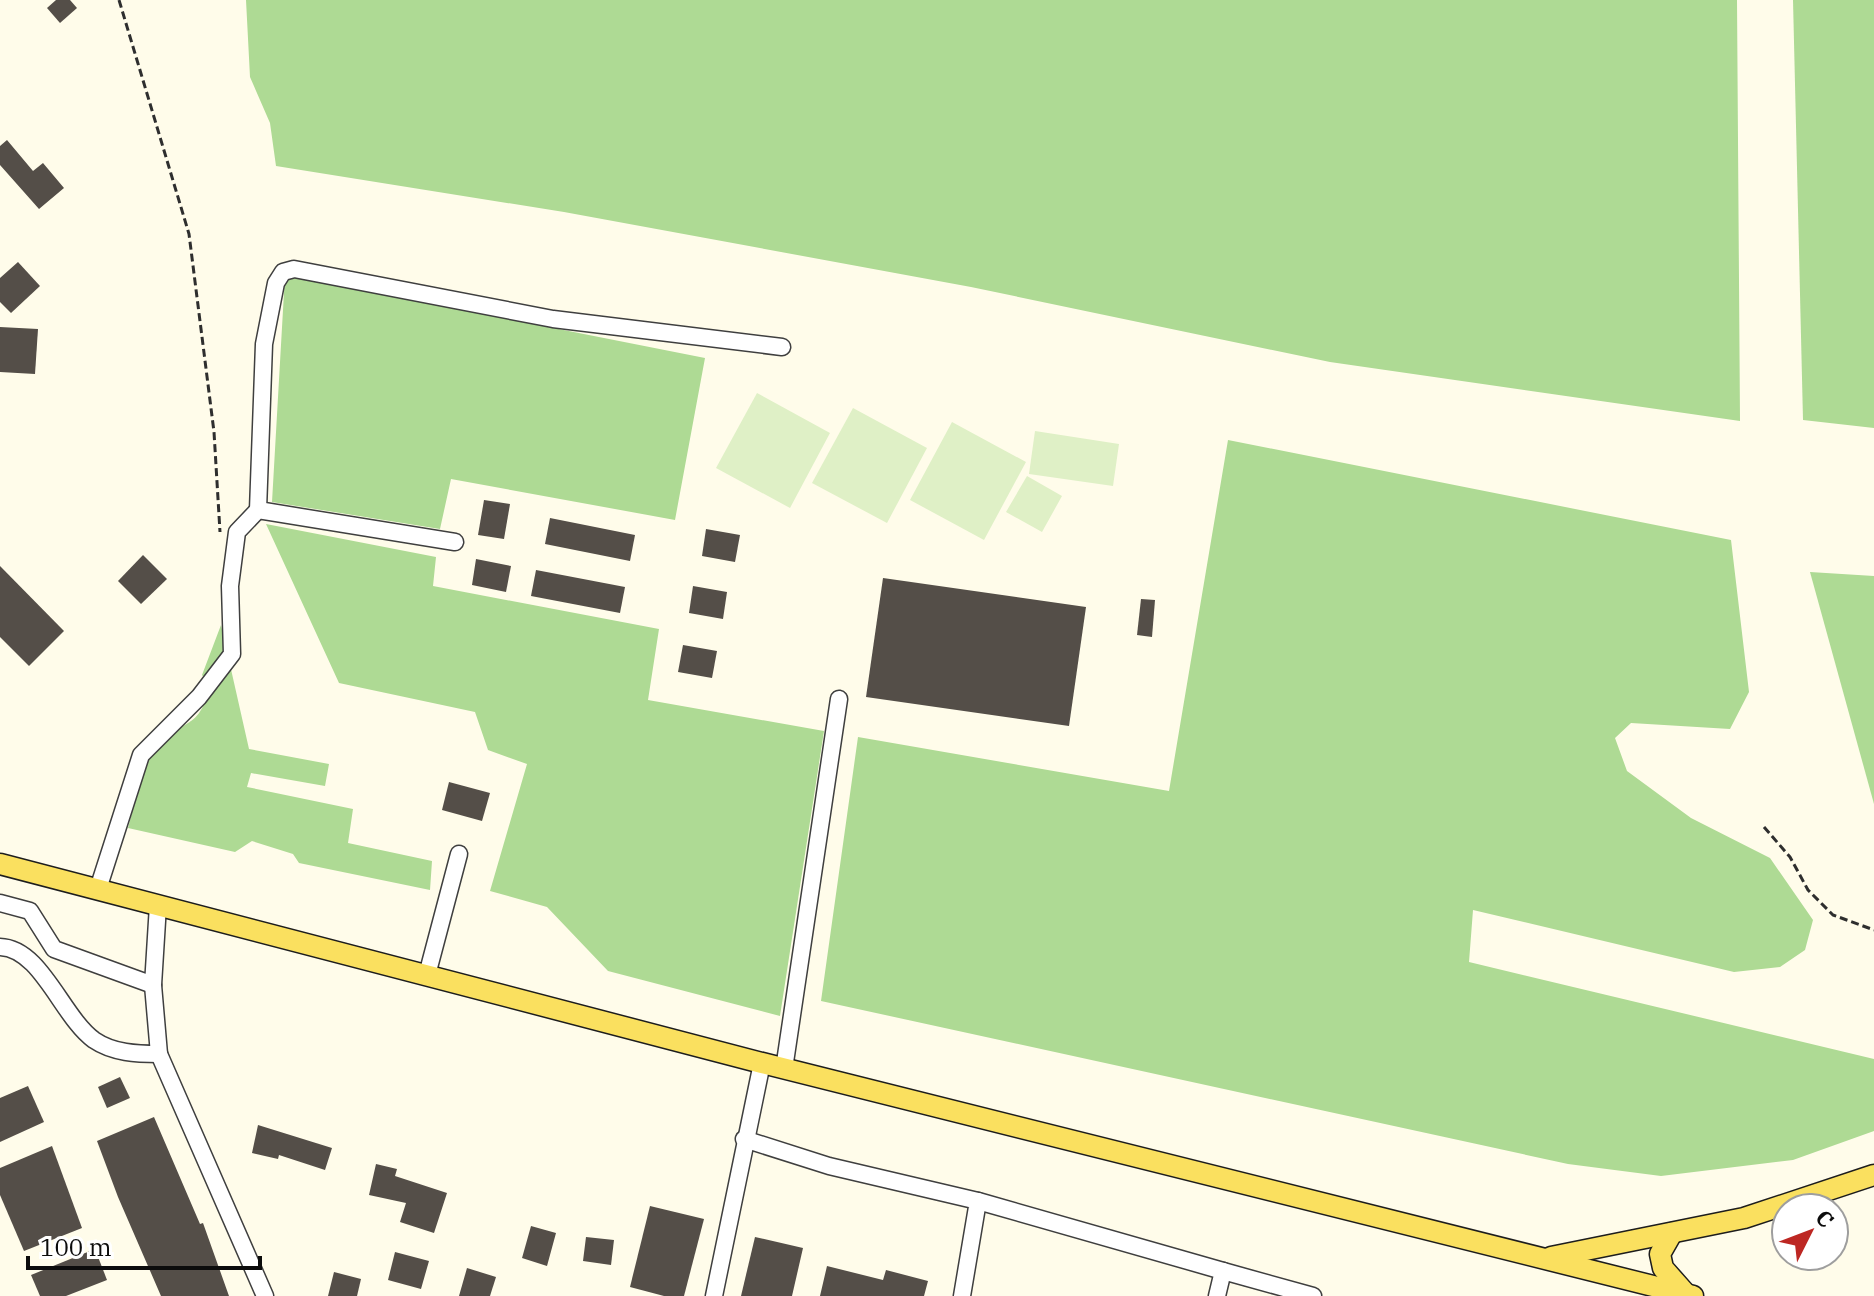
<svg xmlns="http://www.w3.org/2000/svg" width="1874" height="1296" viewBox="0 0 1874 1296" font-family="'IBM Plex Serif',serif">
<rect width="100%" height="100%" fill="#fffcea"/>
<g fill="#aeda94">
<polygon points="246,0 1737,0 1740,421 1330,362 971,287 564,212 276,166 270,123 250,77"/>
<polygon points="1793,0 1874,0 1874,428 1803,420"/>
<polygon points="285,275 705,358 675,520 451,479 440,529 272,502"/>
<polygon points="1228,440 1731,540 1749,692 1730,729 1631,723 1615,738 1627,771 1691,818 1770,858 1813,920 1805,950 1780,967 1734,972 1473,910 1469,962 1874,1059 1874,1131 1793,1160 1661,1176 1568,1164 821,1001 858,737 1169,791"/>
<polygon points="266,524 436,557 433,586 659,629 648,700 824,731 780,1016 608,971 547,907 490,891 527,764 488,750 475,712 339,683"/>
<polygon points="1810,572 1874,576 1874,804"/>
<path d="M221,625L249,749L329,764L325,786L251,773L247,787L353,809L348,843L432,861L430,890L299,863L293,854L252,841L235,852L128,828C136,800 141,761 163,741C192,715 195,730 211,688L202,675Z"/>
</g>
<g fill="#dff0c6">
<polygon points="757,393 830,433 790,508 716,468"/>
<polygon points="853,408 927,448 887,523 812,483"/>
<polygon points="952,422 1026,462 984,540 910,500"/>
<polygon points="1035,431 1119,444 1113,486 1029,474"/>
<polygon points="1027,476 1062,496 1042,532 1006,512"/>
</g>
<g fill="#544e48">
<polygon points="56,0 70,0 77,8 60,23 47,8"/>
<polygon points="7,140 33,171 43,163 64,188 39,209 0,165 0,146"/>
<polygon points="18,262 40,286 11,313 0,302 0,278"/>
<polygon points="0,327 38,329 35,374 0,372"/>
<polygon points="484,500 510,504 504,539 478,535"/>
<polygon points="550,518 635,535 630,561 545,544"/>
<polygon points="706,529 740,535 735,562 702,556"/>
<polygon points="143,555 167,579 141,604 118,581"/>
<polygon points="476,559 511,566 506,592 472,585"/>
<polygon points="0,566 64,631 29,666 0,637"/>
<polygon points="536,570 625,587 620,613 531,596"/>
<polygon points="883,578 1086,607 1069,726 866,697"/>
<polygon points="693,586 727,592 723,619 689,613"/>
<polygon points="1141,599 1155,600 1152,637 1137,635"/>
<polygon points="683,645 717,651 712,678 678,672"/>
<polygon points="449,782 490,793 482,821 442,810"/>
<polygon points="120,1077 130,1098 107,1108 98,1087"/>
<polygon points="28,1086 44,1122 0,1142 0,1098"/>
<polygon points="154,1117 200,1224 203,1223 229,1296 161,1296 118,1197 97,1141"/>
<polygon points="258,1125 332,1148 325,1170 279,1155 278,1159 252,1153"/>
<polygon points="52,1146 82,1228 24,1251 0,1195 0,1168"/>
<polygon points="376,1164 397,1169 395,1176 447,1193 434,1233 400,1222 406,1203 369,1195"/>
<polygon points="650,1206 704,1219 684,1296 664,1296 630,1287"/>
<polygon points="531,1226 556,1233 547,1266 522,1258"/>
<polygon points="586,1237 614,1240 611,1265 583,1261"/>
<polygon points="755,1237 803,1248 792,1296 741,1296"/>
<polygon points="95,1249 107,1280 66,1296 40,1296 31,1275"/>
<polygon points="395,1252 429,1261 421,1289 388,1280"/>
<polygon points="827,1266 883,1280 886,1270 928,1281 924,1296 820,1296"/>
<polygon points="467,1268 496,1277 490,1296 459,1296"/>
<polygon points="334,1272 361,1279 357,1296 328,1296"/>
</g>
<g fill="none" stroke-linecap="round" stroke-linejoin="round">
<g stroke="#3f3f3f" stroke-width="19">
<g id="minor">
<polyline points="258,510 264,344 276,283 283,272 294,269 553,319 782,347"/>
<polyline points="98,889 141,755 199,697 232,654 230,586 237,532 258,510 455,542"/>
<polyline points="0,903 30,911 54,949 153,985 158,905"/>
<path d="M0,947C41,948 62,1017 94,1040C113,1053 137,1054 159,1054L153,985"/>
<polyline points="427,975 459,854"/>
<polyline points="159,1054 265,1296"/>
<polyline points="784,1069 839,699"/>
<polyline points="744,1139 829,1166 978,1201 962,1296"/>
<polyline points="978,1201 1223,1271 1217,1296"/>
<polyline points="1223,1271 1313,1296"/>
<polyline points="714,1296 762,1063"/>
</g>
</g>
<g stroke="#1d1d1d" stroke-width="23">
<g id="major">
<polyline points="0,864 762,1063 1693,1296"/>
<polyline points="1672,1233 1660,1254 1663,1268 1686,1294"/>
<polyline points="1551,1257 1744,1218 1874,1175"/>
</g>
</g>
<g stroke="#2e2e2e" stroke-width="3" stroke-dasharray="8 4" stroke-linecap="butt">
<polyline points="119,0 189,234 214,432 220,532"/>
<polyline points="1764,827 1790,857 1808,890 1833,915 1874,930"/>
</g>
<use href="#minor" stroke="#fff" stroke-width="16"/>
<use href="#major" stroke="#fae05f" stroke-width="20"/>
</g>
<g transform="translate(1810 1232) rotate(48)"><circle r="38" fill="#ffffff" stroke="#9e9e9e" stroke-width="2"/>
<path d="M0-6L14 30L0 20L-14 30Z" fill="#bd2723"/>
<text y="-12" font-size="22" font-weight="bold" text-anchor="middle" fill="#0c0c0c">С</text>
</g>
<path d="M28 1256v12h232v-12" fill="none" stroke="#0c0c0c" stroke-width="4"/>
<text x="40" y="1256" font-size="24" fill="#0c0c0c" stroke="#ffffff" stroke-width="6" paint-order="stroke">100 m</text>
</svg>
